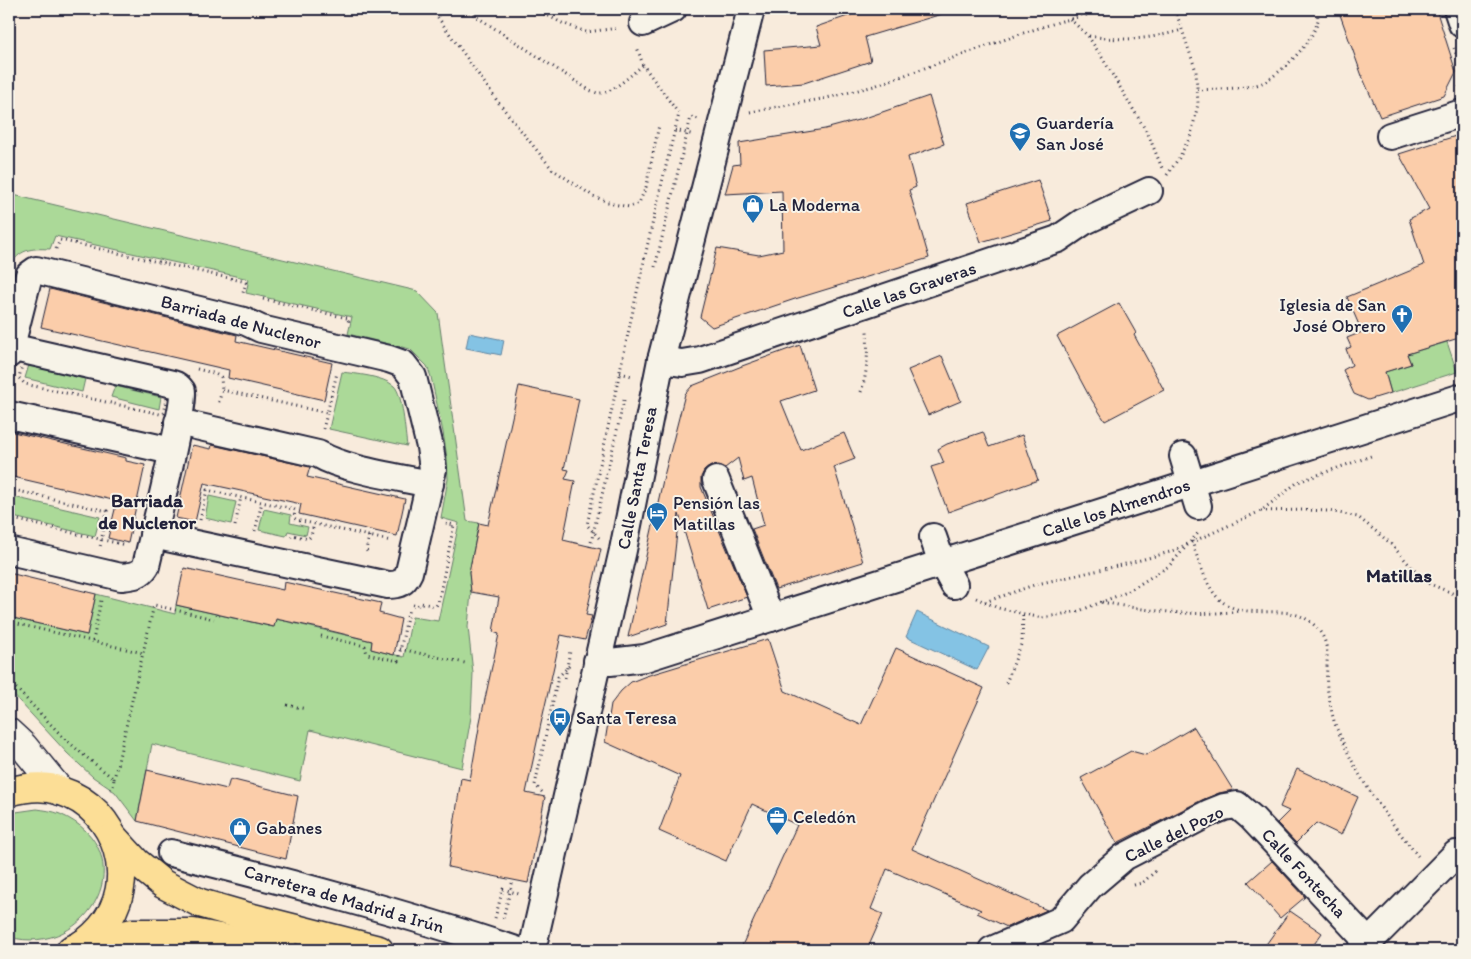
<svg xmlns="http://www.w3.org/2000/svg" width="1471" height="959" viewBox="0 0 1471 959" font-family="Itim,sans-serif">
<rect width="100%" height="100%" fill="#f8ebdc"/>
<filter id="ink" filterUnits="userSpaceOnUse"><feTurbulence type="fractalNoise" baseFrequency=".02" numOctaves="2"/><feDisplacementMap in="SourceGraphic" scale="10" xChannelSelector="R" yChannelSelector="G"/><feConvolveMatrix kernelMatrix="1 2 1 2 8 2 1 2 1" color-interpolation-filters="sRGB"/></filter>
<g filter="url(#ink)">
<g fill="#abd998" stroke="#667e6a">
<path d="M9,194L417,291L438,313L467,521L479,523L469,572L471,592L468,627L473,673L471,717L462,768L310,730L300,781L152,744L137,821L115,792L93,777L67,753L9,690V617L87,635L96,594L175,614L176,605L273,627L276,619L372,641L371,649L404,657L412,617L438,621L459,523L441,518L448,479L447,458L443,432L431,377L427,366L410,349L348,334L352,317L246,293L249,279L55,236L50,249C30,248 20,249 9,267Z"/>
<polygon points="1447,342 1457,372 1391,393 1385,372 1411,364 1407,354"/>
<polygon points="29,365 85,379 82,392 25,378"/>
<path d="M342,372C356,374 383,376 394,386C403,394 405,433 407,446L329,429Z"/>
<polygon points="115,386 161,397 159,409 111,397"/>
<polygon points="9,496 100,517 95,536 9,516"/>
<polygon points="209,496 236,502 231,524 205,518"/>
<polygon points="264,509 291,515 290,523 308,527 306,535 288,531 286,536 259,530"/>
<path d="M37,809C44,810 53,811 60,814C147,852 89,959 9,937V816L16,812Z"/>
</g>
<g fill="#84c3e4" stroke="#5d83a0">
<polygon points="469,333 504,340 501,355 466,348"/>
<polygon points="917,612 989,647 977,670 906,637"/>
</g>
<g fill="#fbcdaa" stroke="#22223b">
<polygon points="868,9 941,9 942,14 865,37 871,61 804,83 766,86 764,50 821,45 816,27"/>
<polygon points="1338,9 1436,9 1456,72 1444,96 1380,117 1362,76"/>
<polygon points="929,96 944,144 908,157 916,187 909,190 929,258 795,299 712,327 700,317 717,248 759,255 783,250 782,191 725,194 733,165 740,164 739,143 825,129 862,119"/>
<polygon points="1462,134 1462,337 1407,354 1411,364 1385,372 1391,393 1368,400 1354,394 1343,370 1352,365 1346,349 1351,347 1347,338 1362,332 1347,297 1424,265 1409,219 1429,209 1399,154"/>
<polygon points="1038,180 1052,221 981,242 967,203"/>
<polygon points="50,289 237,335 236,341 332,363 324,400 228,378 229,370 41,327"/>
<polygon points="1119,303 1136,333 1134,335 1164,390 1105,421 1088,394 1057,336"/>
<polygon points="800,345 814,390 781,401 801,450 844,433 855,459 834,467 863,562 776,589 752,529 764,525 752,478 744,481 738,458 725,468 719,465 711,466 704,471 701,477 701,487 747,597 708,610 679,514 667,624 628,637 663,480 685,394 692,386 742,366"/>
<polygon points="942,356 961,401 928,415 908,370"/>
<polygon points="519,386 579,399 564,469 569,470 565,479 575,481 563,540 601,549 586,615 592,616 585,640 561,635 540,728 526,793 545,797 528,883 448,867 461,778 470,780 480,722 499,634 493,632 499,597 471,592 469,573 479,523 488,525"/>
<polygon points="9,431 126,458 126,461 145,465 128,543 108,538 117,501 9,476"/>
<polygon points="983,432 989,447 1022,435 1038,480 948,512 931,467 944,463 938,449 947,444"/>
<polygon points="192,445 211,449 212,445 310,467 307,477 405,499 397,536 299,514 301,504 204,483 195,522 176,518"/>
<polygon points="184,568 283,590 284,582 381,603 379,613 401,619 394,655 371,649 372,641 323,629 276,619 274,627 176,605"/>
<polygon points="9,573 96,594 87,635 9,617"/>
<polygon points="768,639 785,691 861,725 896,648 984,688 912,849 1047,910 1007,927 977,913 981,910 887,869 871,909 883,914 867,950 740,950 797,825 752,804 726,861 659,831 680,776 605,742 611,704 621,691 631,682 646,676"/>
<polygon points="1194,727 1233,790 1219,793 1202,800 1117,843 1081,778 1131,751 1146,755"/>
<polygon points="1297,769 1358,797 1341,835 1316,823 1296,843 1277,823 1289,811 1280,807"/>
<polygon points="147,770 227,789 230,779 298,796 286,859 137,821"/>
<polygon points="1272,861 1305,897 1280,918 1248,882"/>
<polygon points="1290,911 1322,933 1310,950 1262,950"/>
</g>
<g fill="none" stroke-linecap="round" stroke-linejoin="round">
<g stroke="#22223b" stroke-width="30">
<g id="minor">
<polyline points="1457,9 1462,24"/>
<polyline points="643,23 673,9"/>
<polyline points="1390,136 1462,113"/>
<path d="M9,354L29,275L36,270L244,321L261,329L389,359L403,364L413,377L430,447L433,469L409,572C404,583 399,585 388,585L153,535"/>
<polyline points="661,360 682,363 700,360 1058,239 1083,222 1149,191"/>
<polyline points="9,415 172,451"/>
<path d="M178,422L318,454C345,470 398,477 430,484"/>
<polyline points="1183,456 1198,506"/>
<polyline points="716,480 771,618"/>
<polyline points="933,537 942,563 954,585"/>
<path d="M9,551L121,577C131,576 140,576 146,566C151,544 186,403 182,391C180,388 177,385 173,384L10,347"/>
<polyline points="597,661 610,662 645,658 1462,397"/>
<path d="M171,853C287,882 402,912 516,950"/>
<polyline points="532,950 623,550 661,360 751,9"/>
<polyline points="992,950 1061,920 1090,886 1124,857 1209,813 1224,807 1237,805 1252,818 1369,943"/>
<polyline points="1361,950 1456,854"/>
</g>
</g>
<g stroke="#22223b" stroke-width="31">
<polyline id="secondary" points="9,733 23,746 60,791"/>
</g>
<g stroke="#22223b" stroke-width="31">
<g id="trunk">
<path d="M9,792C26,787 44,785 61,791C118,809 141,883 101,928C93,937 83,946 71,950"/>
<polyline points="113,837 136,862 163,884 200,903 245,916 379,950"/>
<polyline points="83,944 133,933 193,933 283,950"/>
</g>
</g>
<g stroke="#22223b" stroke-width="3" stroke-dasharray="1 4" stroke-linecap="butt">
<polyline points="432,9 498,102 552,169 593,196 613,204 630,207 639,203 646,187 659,125"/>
<path d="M465,9L589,90C593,91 598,94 601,93C614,92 633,73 643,65"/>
<polyline points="535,9 562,23 586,32 619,28"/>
<polyline points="1070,19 1088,36 1103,59 1148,134 1162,168"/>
<path d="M1089,36C1123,41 1148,40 1182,30"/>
<path d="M1454,48C1458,59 1465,76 1459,87"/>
<path d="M1197,90C1213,89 1249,89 1262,83C1281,74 1314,41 1318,20C1318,17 1317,12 1317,9"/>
<polyline points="750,112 827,98 874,86 1026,32 1062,21 1086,15 1097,9"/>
<polyline points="675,130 694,135"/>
<polyline points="1167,175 1179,158 1191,135 1198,104 1196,71 1175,9"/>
<polyline points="56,249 60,240 242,281 246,283 243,293 245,295"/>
<polyline points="655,267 691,117 698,119"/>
<polyline points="263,299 347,318 349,319 348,322"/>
<path d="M29,361L161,392L166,394L167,400L164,413L160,414L25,384L19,378C21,370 21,362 29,361Z"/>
<polyline points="197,369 213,373 221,377 222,390 218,405"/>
<polyline points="620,373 632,376"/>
<polyline points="222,390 327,413 337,373"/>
<path d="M861,392C868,371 868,352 867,331"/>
<polyline points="323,429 327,414"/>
<polyline points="9,489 107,511 100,547"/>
<polyline points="1261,511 1304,510 1329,511 1358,517 1389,542 1425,582 1462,597"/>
<polyline points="9,518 125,545"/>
<polyline points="200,520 207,490 293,509 295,510 294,518 297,520 391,541"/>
<polyline points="235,526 241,497"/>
<polyline points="255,531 262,502"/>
<polyline points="369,536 366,550 369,554"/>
<polyline points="291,537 293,535 308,539 311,536 314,524"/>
<path d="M599,538L587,525C617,388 644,250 679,114L643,65L637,47"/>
<path d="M1192,541C1197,557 1207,588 1219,599C1249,627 1296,593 1322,635C1331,650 1325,671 1327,687C1329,698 1331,710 1334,721C1336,728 1340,735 1343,742C1361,784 1390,821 1418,856"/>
<polyline points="590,547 624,400"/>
<polyline points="976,598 998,608 1042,618 1079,611 1127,592 1169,566 1199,532"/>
<polyline points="985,602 1037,584 1122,565 1170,552 1261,511 1298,482 1374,455"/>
<path d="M1102,602C1147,611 1194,617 1240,611"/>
<polyline points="413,605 417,606 421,603 436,606 438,603 454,525 446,523"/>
<polyline points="9,622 143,653"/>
<polyline points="321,636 365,646 367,654 398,661 409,608"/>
<polyline points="93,641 101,600"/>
<polyline points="400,649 465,663"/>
<polyline points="565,678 570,651"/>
<polyline points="9,681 64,738 86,757 114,779 113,787 109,791"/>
<polyline points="1006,683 1022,642 1023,613"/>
<polyline points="287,705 306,709"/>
<polyline points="114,779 154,605 214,619"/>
<polyline points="542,792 535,785 558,677 570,665"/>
<polyline points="1134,885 1142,883 1157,870"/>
<polyline points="495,918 503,889 519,894"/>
<polyline points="503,918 513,880"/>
</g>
<use href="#minor" stroke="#f7f3e8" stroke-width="26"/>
<use href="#secondary" stroke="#f7f3e8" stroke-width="28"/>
<use href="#trunk" stroke="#fcde96" stroke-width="28"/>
</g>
</g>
<defs>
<g id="school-pin" transform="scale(1.125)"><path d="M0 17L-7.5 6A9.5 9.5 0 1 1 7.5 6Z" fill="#1f6fb2" stroke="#f7f3e8"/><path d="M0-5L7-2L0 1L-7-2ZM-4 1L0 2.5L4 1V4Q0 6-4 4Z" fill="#fff"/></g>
<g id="shop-pin" transform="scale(1.125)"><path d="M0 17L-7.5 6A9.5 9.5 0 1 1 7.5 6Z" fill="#1f6fb2" stroke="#f7f3e8"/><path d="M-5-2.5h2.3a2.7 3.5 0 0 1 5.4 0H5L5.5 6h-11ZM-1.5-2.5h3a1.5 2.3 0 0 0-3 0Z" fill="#fff"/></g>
<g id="church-pin" transform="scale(1.125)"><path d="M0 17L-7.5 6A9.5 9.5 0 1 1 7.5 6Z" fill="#1f6fb2" stroke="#f7f3e8"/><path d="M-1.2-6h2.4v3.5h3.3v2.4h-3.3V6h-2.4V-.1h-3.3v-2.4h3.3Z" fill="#fff"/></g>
<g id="hotel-pin" transform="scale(1.125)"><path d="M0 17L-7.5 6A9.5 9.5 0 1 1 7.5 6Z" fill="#1f6fb2" stroke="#f7f3e8"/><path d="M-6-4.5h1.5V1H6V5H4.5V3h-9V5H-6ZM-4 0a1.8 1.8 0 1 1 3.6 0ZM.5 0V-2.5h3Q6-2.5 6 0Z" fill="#fff"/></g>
<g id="bus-pin" transform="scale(1.125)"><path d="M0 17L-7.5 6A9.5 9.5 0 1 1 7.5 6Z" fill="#1f6fb2" stroke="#f7f3e8"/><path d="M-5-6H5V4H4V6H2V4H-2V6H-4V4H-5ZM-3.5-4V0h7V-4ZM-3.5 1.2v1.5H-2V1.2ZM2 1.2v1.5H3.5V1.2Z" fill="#fff"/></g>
<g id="office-pin" transform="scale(1.125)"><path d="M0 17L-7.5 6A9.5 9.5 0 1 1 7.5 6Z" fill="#1f6fb2" stroke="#f7f3e8"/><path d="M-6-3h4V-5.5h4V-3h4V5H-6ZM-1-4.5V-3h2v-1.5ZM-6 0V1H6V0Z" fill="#fff"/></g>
</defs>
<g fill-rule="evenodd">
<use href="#school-pin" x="1020" y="133"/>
<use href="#shop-pin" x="753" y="205"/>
<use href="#church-pin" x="1402" y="315"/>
<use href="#hotel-pin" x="657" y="513"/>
<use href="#bus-pin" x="560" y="718"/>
<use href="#office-pin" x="777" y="817"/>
<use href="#shop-pin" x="240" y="828"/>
</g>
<g text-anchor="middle" stroke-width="4" stroke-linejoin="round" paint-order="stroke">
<g font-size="18" fill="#22223b" stroke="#f7f3e8" text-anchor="start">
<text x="1036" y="129">Guardería<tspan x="1036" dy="21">San José</tspan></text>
<text x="769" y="211">La Moderna</text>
<text x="1386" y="311" text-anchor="end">Iglesia de San<tspan x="1386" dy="21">José Obrero</tspan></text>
<text x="673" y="509">Pensión las<tspan x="673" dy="21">Matillas</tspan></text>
<text x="576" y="724">Santa Teresa</text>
<text x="793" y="823">Celedón</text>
<text x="256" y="834">Gabanes</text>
</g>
<g font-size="18" fill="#22223b" stroke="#f7f3e8">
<text transform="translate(909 290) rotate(-19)" y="6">Calle las Graveras</text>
<text transform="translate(241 322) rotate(15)" y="6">Barriada de Nuclenor</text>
<text transform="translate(637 478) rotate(-79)" y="6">Calle Santa Teresa</text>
<text transform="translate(1116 508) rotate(-18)" y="6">Calle los Almendros</text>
<text transform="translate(1174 834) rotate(-26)" y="6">Calle del Pozo</text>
<text transform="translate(1304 873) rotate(47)" y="6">Calle Fontecha</text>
<text transform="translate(344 899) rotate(16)" y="6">Carretera de Madrid a Irún</text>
</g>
<g font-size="19" font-weight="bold" fill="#22223b" stroke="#f7f3e8">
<text x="147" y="507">Barriada<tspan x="147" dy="22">de Nuclenor</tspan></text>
<text x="1399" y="582">Matillas</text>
</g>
</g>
<rect width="1471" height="959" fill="none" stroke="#f7f3e8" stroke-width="30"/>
<rect x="15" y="15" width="1441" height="929" fill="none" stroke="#22223b" stroke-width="2" filter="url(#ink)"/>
</svg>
